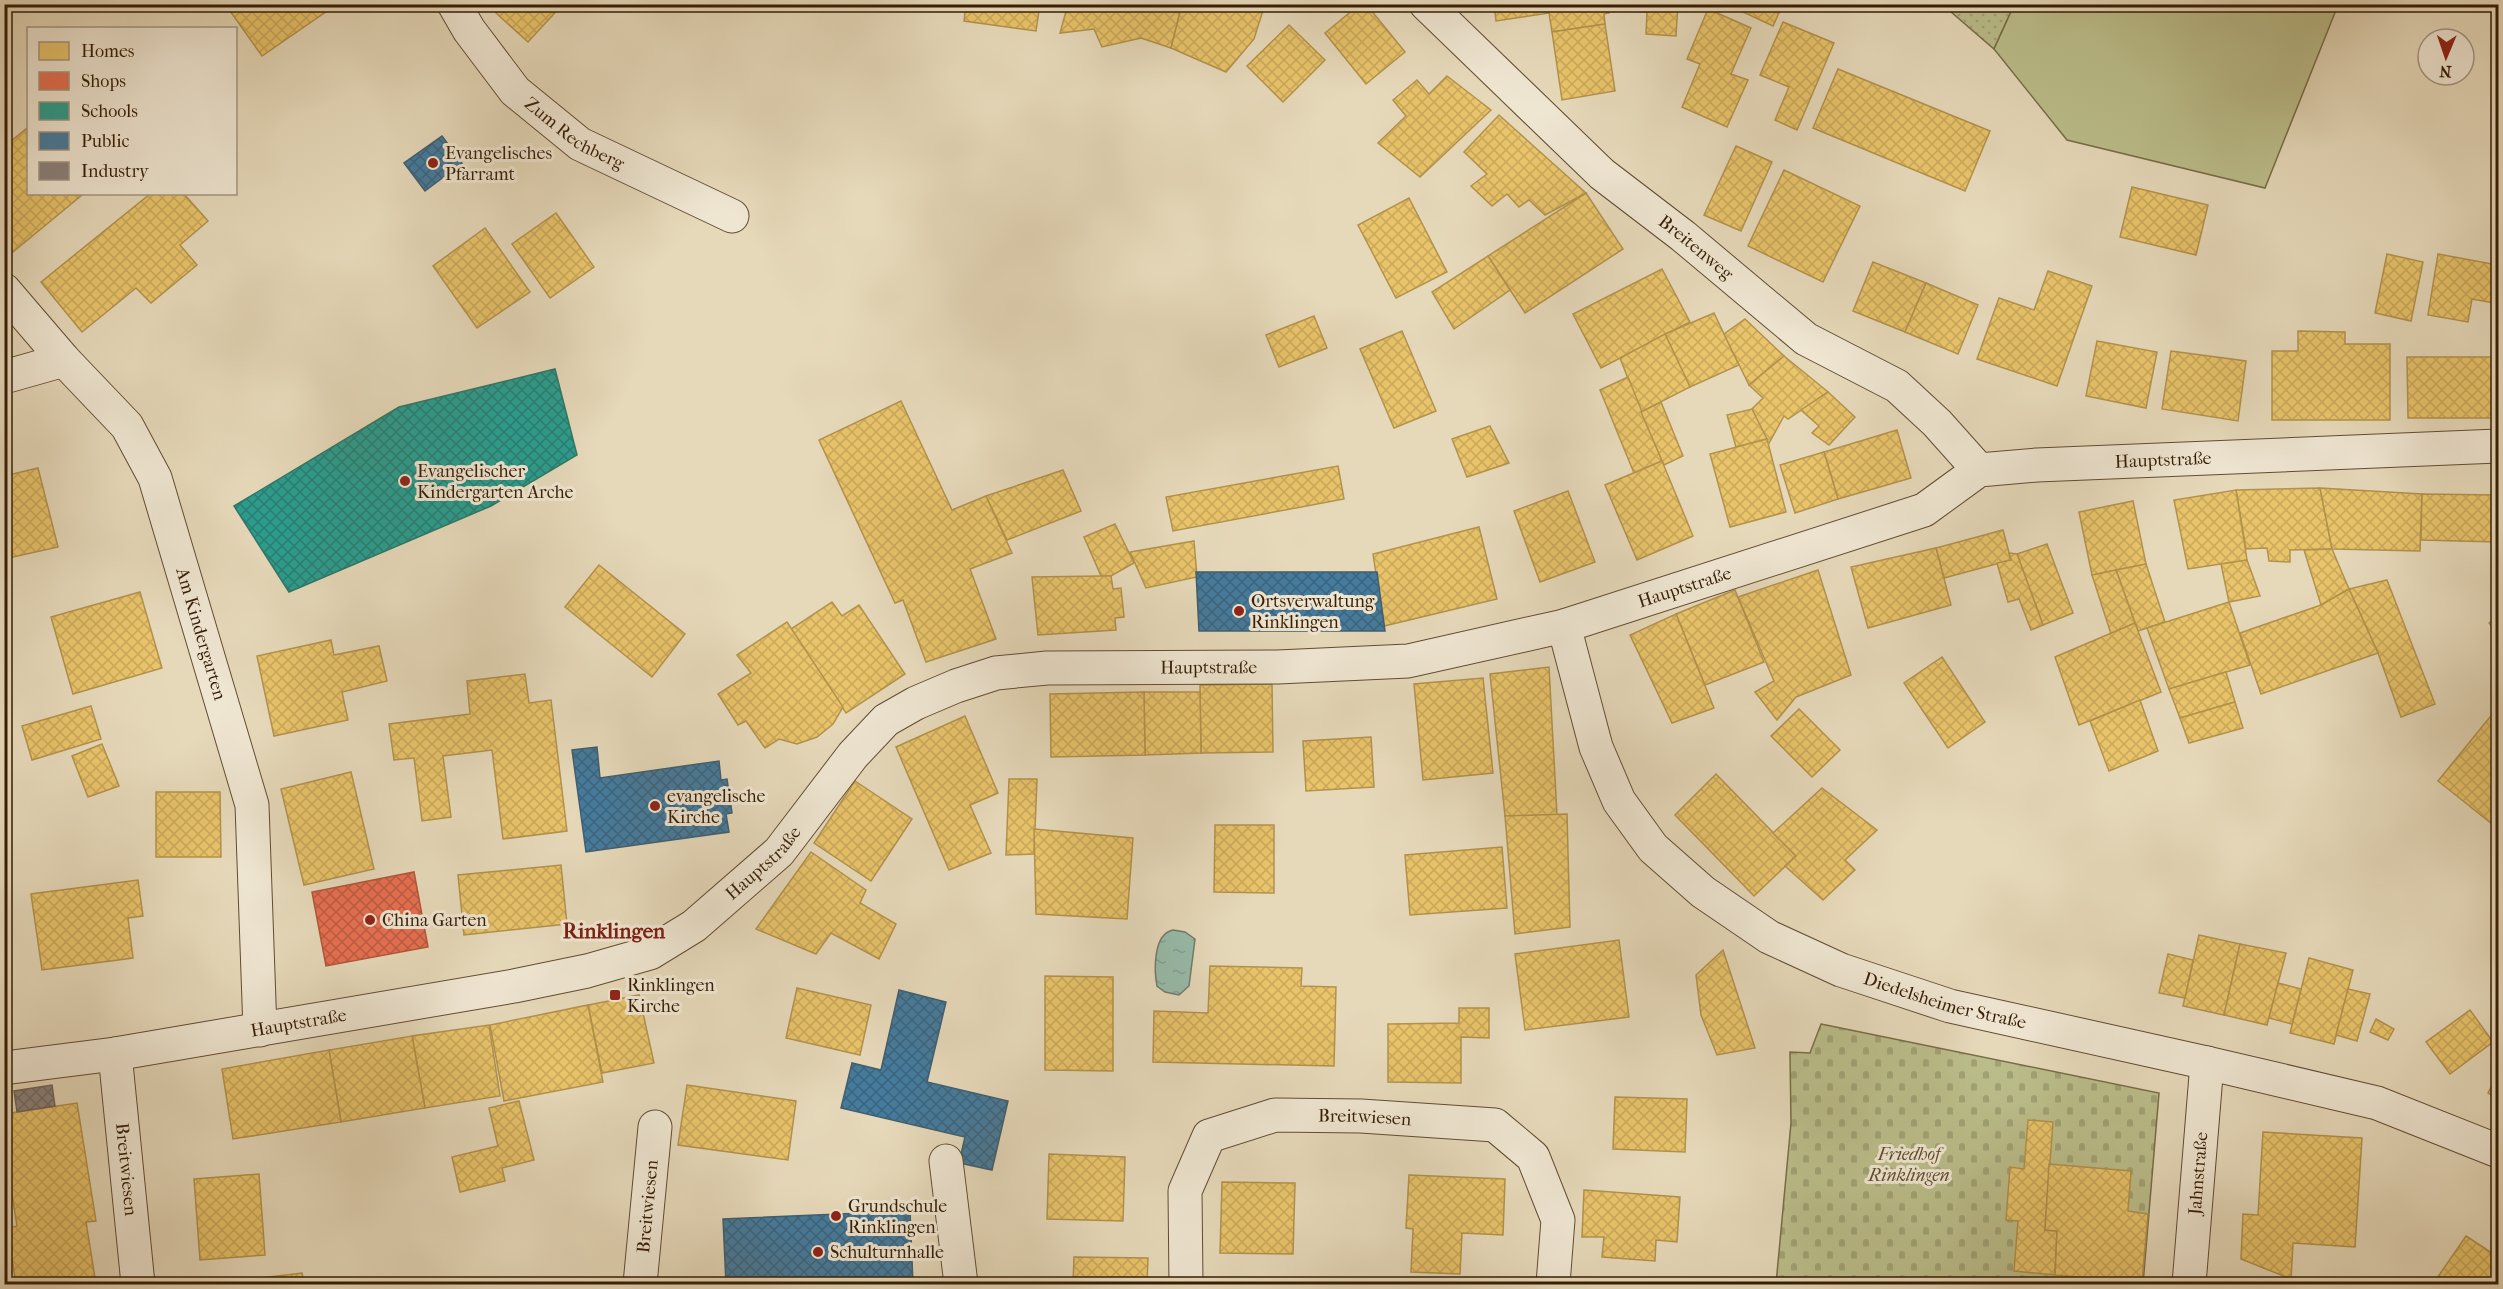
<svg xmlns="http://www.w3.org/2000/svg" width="2503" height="1289" viewBox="0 0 2503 1289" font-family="'IM FELL French Canon',serif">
<defs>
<pattern id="grass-dots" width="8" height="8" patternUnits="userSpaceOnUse" patternTransform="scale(1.5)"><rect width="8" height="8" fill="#bbbe8b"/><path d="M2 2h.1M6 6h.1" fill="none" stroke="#a1a376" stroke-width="1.8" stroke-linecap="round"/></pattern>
<pattern id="cemetery-stones" width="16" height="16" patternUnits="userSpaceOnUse" patternTransform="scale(1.5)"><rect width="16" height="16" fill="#bbbe8b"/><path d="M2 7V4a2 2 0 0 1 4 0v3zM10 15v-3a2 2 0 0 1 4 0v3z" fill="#a1a376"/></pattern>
<pattern id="water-ripples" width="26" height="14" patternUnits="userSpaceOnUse" patternTransform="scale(1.5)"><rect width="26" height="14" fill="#97bbaa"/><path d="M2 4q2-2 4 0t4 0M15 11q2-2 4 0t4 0" fill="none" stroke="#83a091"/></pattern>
<pattern id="homes-cross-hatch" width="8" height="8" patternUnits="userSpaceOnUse" patternTransform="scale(1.5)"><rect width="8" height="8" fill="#e9c46a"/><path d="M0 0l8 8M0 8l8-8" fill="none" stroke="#c8a85a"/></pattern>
<pattern id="shops-cross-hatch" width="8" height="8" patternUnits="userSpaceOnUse" patternTransform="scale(1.5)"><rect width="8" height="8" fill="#e76f51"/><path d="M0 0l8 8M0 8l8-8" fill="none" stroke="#bc5b41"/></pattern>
<pattern id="schools-cross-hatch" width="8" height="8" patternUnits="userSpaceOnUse" patternTransform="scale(1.5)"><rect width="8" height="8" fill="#2a9d8f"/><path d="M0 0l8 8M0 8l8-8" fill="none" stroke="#257f73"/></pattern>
<pattern id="public-cross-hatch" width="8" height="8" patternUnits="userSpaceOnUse" patternTransform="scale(1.5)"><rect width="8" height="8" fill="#457b9d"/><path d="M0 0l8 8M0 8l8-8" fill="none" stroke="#3a647e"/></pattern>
<pattern id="industry-cross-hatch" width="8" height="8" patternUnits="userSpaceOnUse" patternTransform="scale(1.5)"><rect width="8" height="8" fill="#8a817c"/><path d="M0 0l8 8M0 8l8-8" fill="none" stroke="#726964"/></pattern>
</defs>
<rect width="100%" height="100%" fill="#e6d9ba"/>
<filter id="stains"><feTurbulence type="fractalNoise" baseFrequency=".00333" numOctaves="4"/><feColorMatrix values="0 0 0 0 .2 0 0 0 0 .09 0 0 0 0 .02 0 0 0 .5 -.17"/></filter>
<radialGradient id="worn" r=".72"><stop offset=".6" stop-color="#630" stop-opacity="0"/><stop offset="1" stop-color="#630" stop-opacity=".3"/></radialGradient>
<polygon fill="url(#grass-dots)" stroke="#786e48" stroke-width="1.5" points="1943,5 2014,5 1994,49"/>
<polygon fill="url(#cemetery-stones)" stroke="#786e48" stroke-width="1.5" points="1821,1024 2159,1093 2143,1284 1776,1284 1791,1123 1790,1052 1810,1053"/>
<polygon fill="#bbbe8b" stroke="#786e48" stroke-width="1.5" points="2014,5 2014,4 2338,5 2265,188 2067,140 1994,49"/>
<path fill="url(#water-ripples)" stroke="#707c68" stroke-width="1.5" d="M1173,930L1185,932L1195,939L1189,986L1179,995L1165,992L1157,986C1154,970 1153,934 1173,930Z"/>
<g fill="url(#homes-cross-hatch)" stroke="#b3924c" stroke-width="1.5">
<polygon points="225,4 327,4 330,9 262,56"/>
<polygon points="504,4 563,4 528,42 496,13"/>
<polygon points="966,4 1040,4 1036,31 964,21"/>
<polygon points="1068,4 1182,4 1171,48 1141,38 1102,47 1094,29 1060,33"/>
<polygon points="1182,4 1265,4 1254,39 1226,72 1171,48"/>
<polygon points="1360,4 1366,4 1405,52 1366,84 1325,33"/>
<polygon points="1494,4 1608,4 1609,13 1604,14 1605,24 1552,32 1549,13 1496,21"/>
<polygon points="1627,4 1678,4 1676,36 1646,34 1647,12 1627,11"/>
<polygon points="1726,4 1783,4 1773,26"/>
<polygon points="1708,9 1751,28 1731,74 1748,80 1727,127 1682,107 1700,64 1687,59"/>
<polygon points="1783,22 1834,43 1797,130 1775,120 1789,87 1760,75"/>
<polygon points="1605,24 1615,91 1562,100 1552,32"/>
<polygon points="1289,25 1325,60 1283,102 1247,66"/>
<polygon points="1838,69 1990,131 1965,191 1813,128"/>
<polygon points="1447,76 1491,110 1420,177 1378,143 1406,116 1393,100 1417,80 1429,94"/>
<polygon points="1499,115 1586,193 1545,215 1529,200 1519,207 1507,194 1492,206 1471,186 1487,174 1464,152"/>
<polygon points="27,128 28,194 82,195 13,252 4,242 4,136 11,141"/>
<polygon points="1736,146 1772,162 1741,231 1704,215"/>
<polygon points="1784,170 1860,206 1823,282 1748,246"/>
<polygon points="2132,187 2208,205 2196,255 2120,237"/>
<polygon points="1586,193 1623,249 1525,313 1488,256"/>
<polygon points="150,194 184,194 208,221 180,245 197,265 151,303 136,288 82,332 41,282"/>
<polygon points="1409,198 1447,272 1396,298 1358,225"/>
<polygon points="556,213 594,267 550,298 512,244"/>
<polygon points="485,228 530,292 477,328 433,266"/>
<polygon points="2387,254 2423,262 2411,321 2375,313"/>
<polygon points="2438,254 2498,265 2495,303 2472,299 2468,322 2428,315"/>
<polygon points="1488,256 1510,290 1454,329 1432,292"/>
<polygon points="1873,262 1926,283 1905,332 1853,311"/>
<polygon points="1662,269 1690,322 1601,368 1573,314"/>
<polygon points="2048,271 2092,286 2057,386 1977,359 1999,298 2034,310"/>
<polygon points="1926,283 1978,305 1958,354 1905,332"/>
<polygon points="1714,313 1739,365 1690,387 1665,334"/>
<polygon points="1314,316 1327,348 1279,367 1266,335"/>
<polygon points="1745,319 1784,356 1749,385 1724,334"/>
<polygon points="1402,331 1436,411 1394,428 1360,349"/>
<polygon points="2298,331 2345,332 2345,344 2390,344 2390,420 2272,420 2272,351 2298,351"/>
<polygon points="1665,334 1690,387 1641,412 1620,358"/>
<polygon points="2097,341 2157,352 2146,408 2086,396"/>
<polygon points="2171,351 2246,361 2238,421 2162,409"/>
<polygon points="1784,356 1828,392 1788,419 1784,416 1768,445 1752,409 1763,398 1749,385"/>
<polygon points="2407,357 2498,357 2498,418 2408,418"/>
<polygon points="1628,377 1662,461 1634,473 1600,390"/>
<polygon points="1828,392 1855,417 1829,445 1812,433 1819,426 1801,410"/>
<polygon points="901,401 952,510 986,496 1012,553 970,569 996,639 926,662 903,600 895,603 819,440"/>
<polygon points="1661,402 1683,456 1664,465 1641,412"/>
<polygon points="1752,409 1767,439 1736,447 1727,415"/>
<polygon points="1490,426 1509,463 1467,477 1452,439"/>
<polygon points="1897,430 1911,478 1838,499 1824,452"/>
<polygon points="1767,439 1786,512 1730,527 1710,454"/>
<polygon points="1824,452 1838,499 1795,513 1780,465"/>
<polygon points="1662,461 1693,536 1637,560 1605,485"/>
<polygon points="1338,466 1344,499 1173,531 1166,497"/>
<polygon points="38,468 58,547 4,559 4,476"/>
<polygon points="1063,470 1081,511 1007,540 986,496"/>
<polygon points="2320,488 2332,549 2290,550 2290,562 2269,561 2267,548 2246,549 2236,490"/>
<polygon points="2320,488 2422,494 2420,551 2332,549"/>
<polygon points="2236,490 2247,560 2188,569 2174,500"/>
<polygon points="1568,491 1595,562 1540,582 1514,511"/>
<polygon points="2422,494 2498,495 2498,542 2421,540"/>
<polygon points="2133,501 2146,564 2092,575 2079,512"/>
<polygon points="1115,524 1134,563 1111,576 1101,576 1084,537"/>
<polygon points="1479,527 1497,599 1384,626 1373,554"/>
<polygon points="2003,530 2011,560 1944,578 1936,548"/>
<polygon points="1194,541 1197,577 1146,588 1130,552"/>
<polygon points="2047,544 2073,613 2043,625 2017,554"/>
<polygon points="1936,548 1951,605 1868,628 1851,567"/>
<polygon points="2332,549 2349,589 2321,605 2304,550"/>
<polygon points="2009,553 2017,554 2043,625 2031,630 2019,599 2008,602 1997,563 2011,560"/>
<polygon points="2247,560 2260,596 2229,602 2221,564"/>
<polygon points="2146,564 2165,622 2138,631 2116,570"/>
<polygon points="599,565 685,634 652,677 565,607"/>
<polygon points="1818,570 1851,675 1796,697 1777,720 1755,692 1774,681 1738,597"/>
<polygon points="2116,570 2135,623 2111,634 2092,575"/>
<polygon points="1101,576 1111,576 1113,589 1121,588 1124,617 1115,618 1116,630 1038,635 1032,577"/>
<polygon points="2387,580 2435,704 2401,717 2378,653 2349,589"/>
<polygon points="2349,589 2378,653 2261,694 2240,633 2321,605"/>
<polygon points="1735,590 1764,662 1705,685 1676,614"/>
<polygon points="140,592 162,668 73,694 51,617"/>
<polygon points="832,602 842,616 859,605 905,674 846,713 791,629"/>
<polygon points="2229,602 2250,665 2169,689 2147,628"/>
<polygon points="1676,614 1714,708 1672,723 1630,635"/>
<polygon points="2498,615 2498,634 2489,623"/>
<polygon points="787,622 843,707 833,724 817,737 797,744 779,739 765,748 746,721 738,725 718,694 751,673 737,655"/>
<polygon points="2135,623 2161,692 2079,725 2055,657"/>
<polygon points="331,640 334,655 379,646 387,681 342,692 348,720 274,736 257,656"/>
<polygon points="1942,657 1985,722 1948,748 1904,683"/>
<polygon points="1549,667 1557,815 1505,816 1490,674"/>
<polygon points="2226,672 2235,702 2180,718 2169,689"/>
<polygon points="525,674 529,703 551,700 567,831 503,839 492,750 443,756 451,817 422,821 414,758 394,760 389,724 470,714 467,681"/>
<polygon points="1483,678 1493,773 1423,780 1414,684"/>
<polygon points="1272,684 1273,752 1201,753 1200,685"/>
<polygon points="1144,692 1200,692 1201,753 1145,755"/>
<polygon points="1144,692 1145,755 1051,757 1050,694"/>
<polygon points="2140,700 2158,751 2109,771 2090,721"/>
<polygon points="2235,702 2243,728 2189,743 2180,718"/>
<polygon points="91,706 101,739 32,760 22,726"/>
<polygon points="2498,707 2498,816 2492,824 2438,781"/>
<polygon points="1799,709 1840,750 1812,777 1771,736"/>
<polygon points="965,716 998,793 970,805 991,853 949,870 896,747"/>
<polygon points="1371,737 1374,787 1306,791 1303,741"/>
<polygon points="102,744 119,786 88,797 72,756"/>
<polygon points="351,772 374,869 304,885 281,789"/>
<polygon points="1716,774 1796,856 1754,896 1675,815"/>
<polygon points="1009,779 1037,779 1034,854 1006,855"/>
<polygon points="855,781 912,819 871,881 814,843"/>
<polygon points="1822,788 1877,830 1845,860 1855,870 1823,900 1785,866 1796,856 1773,833"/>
<polygon points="156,792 220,792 221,857 156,857"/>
<polygon points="1567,814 1570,927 1515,934 1505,816"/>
<polygon points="1215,825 1274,825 1274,893 1214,892"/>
<polygon points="1034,829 1133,838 1127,919 1036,914"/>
<polygon points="1502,847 1507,908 1410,915 1405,855"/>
<polygon points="811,852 866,890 860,903 896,924 879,959 831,933 816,954 756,929"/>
<polygon points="561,865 567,924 464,935 458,875"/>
<polygon points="138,880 143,916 128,918 133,958 42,970 31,894"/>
<polygon points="2199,935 2240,944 2224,1015 2183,1006"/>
<polygon points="1619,940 1629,1017 1525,1030 1515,954"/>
<polygon points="2240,944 2286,953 2267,1025 2224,1015"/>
<polygon points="1723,950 1755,1048 1717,1055 1701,1015 1696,975"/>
<polygon points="2168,954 2193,960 2185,998 2159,993"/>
<polygon points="2309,958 2353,970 2334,1044 2290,1033"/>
<polygon points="1210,966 1302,968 1301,986 1336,987 1334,1066 1153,1062 1154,1011 1208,1013"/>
<polygon points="1045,976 1113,977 1113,1071 1045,1070"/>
<polygon points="2278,983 2301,989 2292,1024 2269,1018"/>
<polygon points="797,988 871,1005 860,1055 786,1038"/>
<polygon points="2348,989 2370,994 2357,1041 2336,1035"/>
<polygon points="639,995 654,1063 602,1073 588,1005"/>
<polygon points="588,1005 603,1082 504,1101 490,1025"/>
<polygon points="1459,1008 1489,1008 1489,1038 1461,1037 1461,1083 1388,1082 1388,1024 1459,1023"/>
<polygon points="2470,1010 2493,1042 2450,1074 2426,1042"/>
<polygon points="2376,1019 2394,1029 2388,1040 2370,1032"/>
<polygon points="489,1025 500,1096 425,1108 412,1036"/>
<polygon points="412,1036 425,1108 341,1122 329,1050"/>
<polygon points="329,1050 341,1122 233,1139 222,1069"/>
<polygon points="2498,1074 2498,1099 2488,1093"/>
<polygon points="687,1085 796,1101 788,1160 678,1145"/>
<polygon points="1615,1097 1687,1099 1685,1152 1613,1149"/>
<polygon points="519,1101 534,1160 502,1168 505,1181 460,1192 452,1157 498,1146 489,1108"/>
<polygon points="77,1103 96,1221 86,1222 96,1284 16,1284 7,1228 17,1226 4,1145 4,1114"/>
<polygon points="2028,1120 2053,1122 2045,1230 2057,1231 2055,1275 2014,1271 2018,1221 2006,1220 2010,1167 2024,1169"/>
<polygon points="2263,1132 2362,1138 2355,1247 2293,1243 2291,1279 2241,1259 2243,1214 2258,1215"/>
<polygon points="1049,1154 1125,1157 1123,1221 1047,1219"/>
<polygon points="2049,1164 2131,1171 2128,1211 2148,1214 2142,1282 2055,1275 2057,1231 2045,1230"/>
<polygon points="259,1174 265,1255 200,1260 194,1179"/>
<polygon points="1409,1175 1505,1179 1503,1235 1462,1233 1460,1274 1411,1272 1413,1229 1406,1228"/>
<polygon points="1222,1182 1295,1183 1293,1254 1220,1253"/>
<polygon points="1584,1190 1680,1197 1677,1242 1656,1240 1655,1261 1602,1257 1604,1237 1582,1237"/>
<polygon points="2466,1236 2498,1257 2498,1284 2433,1284"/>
<polygon points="1074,1257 1148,1258 1147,1284 1073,1284"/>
<polygon points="302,1273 304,1284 211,1284"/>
<polygon points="1602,1279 1668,1282 1668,1284 1602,1284"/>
</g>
<polygon fill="url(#shops-cross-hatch)" stroke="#b2563a" stroke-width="1.5" points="414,872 428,947 326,966 312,892"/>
<polygon fill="url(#schools-cross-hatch)" stroke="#2e7766" stroke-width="1.5" points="555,369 577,455 491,506 289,592 234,506 399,407"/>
<g fill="url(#public-cross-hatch)" stroke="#405f6f" stroke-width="1.5">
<polygon points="442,136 462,163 425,191 404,163"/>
<polygon points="1196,572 1377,572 1385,631 1199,631"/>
<polygon points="597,747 600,778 719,761 721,780 727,779 732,813 726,814 729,832 586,852 572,750"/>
<polygon points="899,990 946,1002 927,1082 1008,1101 992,1170 959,1163 965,1137 841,1108 852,1063 881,1070"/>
<polygon points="910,1211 913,1284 726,1284 723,1219"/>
</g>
<polygon fill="url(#industry-cross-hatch)" stroke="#716358" stroke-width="1.5" points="52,1085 55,1106 17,1112 14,1091"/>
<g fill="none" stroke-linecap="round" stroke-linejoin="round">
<g stroke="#624c32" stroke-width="35">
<g id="minor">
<path id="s1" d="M454,4L469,30L515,91L580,144L732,216"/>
<path id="s2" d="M1426,4L1602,174L1683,236L1806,339L1897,386L1937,423L1979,470"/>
<path id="s3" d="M4,290L64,360L127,426L155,478L252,805L260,1030"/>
<polyline points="4,377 64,360"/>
<path id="s4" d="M1564,626L1596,747L1619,801L1653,848L1703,892L1769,937L1841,970L1950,1006L2207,1063L2377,1103L2498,1151"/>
<path id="s5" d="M115,1054L138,1284"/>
<path id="s6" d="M4,1068L115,1054L514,986L587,971L650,953L694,926L779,852L853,755L886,720L916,703L956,686L996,673L1047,668L1278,667L1408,661L1564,626L1924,510L1979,470L2037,465L2498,446"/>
<polyline points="946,1161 961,1284"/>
<path id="s7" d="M640,1284L655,1127"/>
<path id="s8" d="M1186,1284L1185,1191L1209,1136L1275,1115L1361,1116L1495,1125L1533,1157L1558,1220L1553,1284"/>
<path id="s9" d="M2189,1284L2207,1063"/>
</g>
</g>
<use href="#minor" stroke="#efe6d2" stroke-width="33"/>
</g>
<g fill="#8f2418" stroke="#efe6d2" stroke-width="2">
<circle cx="433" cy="163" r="6"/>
<circle cx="405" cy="481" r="6"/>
<circle cx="1239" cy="611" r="6"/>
<circle cx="655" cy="806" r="6"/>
<circle cx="370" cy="920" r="6"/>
<rect x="609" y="989" width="12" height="12" rx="3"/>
<circle cx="836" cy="1216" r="6"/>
<circle cx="818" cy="1252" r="6"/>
</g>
<g text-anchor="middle" stroke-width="6" stroke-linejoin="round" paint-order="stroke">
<g font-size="18" fill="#361d05" stroke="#efe6d2">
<text dy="6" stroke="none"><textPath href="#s1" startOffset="180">Zum Rechberg</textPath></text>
<text dy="6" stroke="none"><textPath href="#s2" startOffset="364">Breitenweg</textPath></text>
<text dy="6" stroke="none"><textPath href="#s6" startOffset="2314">Hauptstraße</textPath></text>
<text dy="6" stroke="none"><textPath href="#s6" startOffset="1810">Hauptstraße</textPath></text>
<text dy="6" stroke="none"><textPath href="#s3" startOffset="405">Am Kindergarten</textPath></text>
<text dy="6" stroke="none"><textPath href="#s6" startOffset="1324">Hauptstraße</textPath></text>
<text dy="6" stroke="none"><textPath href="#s6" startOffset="802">Hauptstraße</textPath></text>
<text dy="6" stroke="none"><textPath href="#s4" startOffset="576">Diedelsheimer Straße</textPath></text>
<text dy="6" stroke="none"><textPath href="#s6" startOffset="298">Hauptstraße</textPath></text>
<text dy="6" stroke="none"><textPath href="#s8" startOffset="312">Breitwiesen</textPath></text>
<text dy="6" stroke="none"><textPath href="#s5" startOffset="116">Breitwiesen</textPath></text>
<text dy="6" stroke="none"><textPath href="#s9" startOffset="111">Jahnstraße</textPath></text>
<text dy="6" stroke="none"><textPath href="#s7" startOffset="78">Breitwiesen</textPath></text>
</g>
<g font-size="18" fill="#361d05" stroke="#efe6d2" text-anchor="start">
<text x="445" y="159">Evangelisches<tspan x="445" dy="21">Pfarramt</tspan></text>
<text x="417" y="477">Evangelischer<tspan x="417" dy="21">Kindergarten Arche</tspan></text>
<text x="1251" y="607">Ortsverwaltung<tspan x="1251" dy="21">Rinklingen</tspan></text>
<text x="667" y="802">evangelische<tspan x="667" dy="21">Kirche</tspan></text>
<text x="382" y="926">China Garten</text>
<text x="627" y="991">Rinklingen<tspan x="627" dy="21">Kirche</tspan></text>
<text x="848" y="1212">Grundschule<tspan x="848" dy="21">Rinklingen</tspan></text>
<text x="830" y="1258">Schulturnhalle</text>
</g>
<g font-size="18" font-style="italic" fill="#5e4d2d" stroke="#efe6d2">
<text x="1909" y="1160">Friedhof<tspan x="1909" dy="21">Rinklingen</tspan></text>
</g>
<g font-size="21" font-weight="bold" fill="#7a1f14" stroke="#efe6d2">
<text x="614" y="938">Rinklingen</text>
</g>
</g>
<rect width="2503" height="1289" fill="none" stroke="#e6d9ba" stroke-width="24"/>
<rect x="6" y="6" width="2491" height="1277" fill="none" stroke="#361d05" stroke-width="3"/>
<rect x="12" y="12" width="2479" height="1265" fill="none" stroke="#361d05" stroke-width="1.5"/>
<rect x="27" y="27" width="210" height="168" fill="#efe6d2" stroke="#a59680" stroke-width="1.5"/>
<rect x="39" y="42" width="30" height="18" fill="#e9c46a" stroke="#a59680" stroke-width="1.5"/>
<text x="81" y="57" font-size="18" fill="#361d05">Homes</text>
<rect x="39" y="72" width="30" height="18" fill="#e76f51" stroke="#a59680" stroke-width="1.5"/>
<text x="81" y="87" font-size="18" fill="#361d05">Shops</text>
<rect x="39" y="102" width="30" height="18" fill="#2a9d8f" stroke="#a59680" stroke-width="1.5"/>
<text x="81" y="117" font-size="18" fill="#361d05">Schools</text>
<rect x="39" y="132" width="30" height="18" fill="#457b9d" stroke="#a59680" stroke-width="1.5"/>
<text x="81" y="147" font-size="18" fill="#361d05">Public</text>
<rect x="39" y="162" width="30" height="18" fill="#8a817c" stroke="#a59680" stroke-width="1.5"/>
<text x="81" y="177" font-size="18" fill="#361d05">Industry</text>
<g transform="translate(2446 57) rotate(182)"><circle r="28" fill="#efe6d2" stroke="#a59680" stroke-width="1.5"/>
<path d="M0-4.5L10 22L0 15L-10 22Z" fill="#8f2418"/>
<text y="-9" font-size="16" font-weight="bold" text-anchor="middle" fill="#361d05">N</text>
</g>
<rect width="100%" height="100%" filter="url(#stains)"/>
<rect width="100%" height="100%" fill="url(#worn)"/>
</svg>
